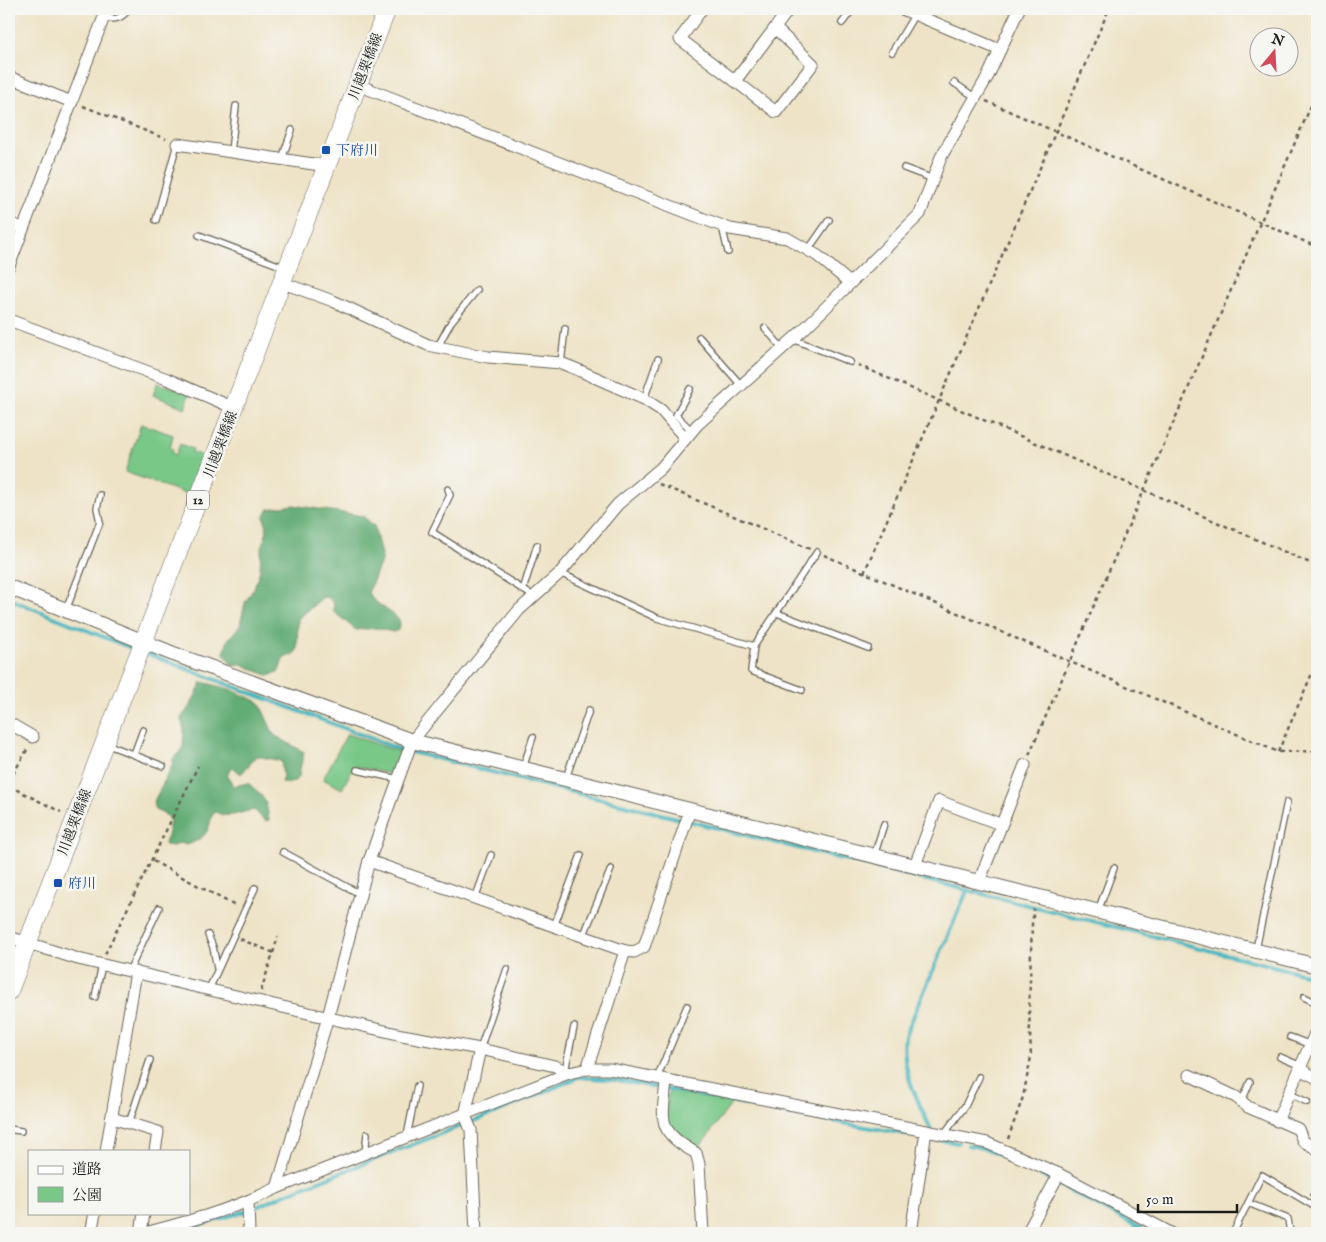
<svg xmlns="http://www.w3.org/2000/svg" width="1326" height="1242" viewBox="0 0 1326 1242" font-family="'IM FELL English','Noto Serif JP',serif">
<rect width="100%" height="100%" fill="#f6f6f2"/>
<filter id="ink" filterUnits="userSpaceOnUse"><feTurbulence type="fractalNoise" baseFrequency=".02" numOctaves="2"/><feDisplacementMap in="SourceGraphic" scale="10" xChannelSelector="R" yChannelSelector="G"/><feConvolveMatrix kernelMatrix="1 2 1 2 8 2 1 2 1" color-interpolation-filters="sRGB"/></filter>
<filter id="wash" filterUnits="userSpaceOnUse"><feTurbulence type="fractalNoise" baseFrequency=".0096" numOctaves="4" result="noise"/><feDisplacementMap in="SourceGraphic" scale="20" xChannelSelector="R" yChannelSelector="G"/><feGaussianBlur stdDeviation="1.12" result="paint"/><feColorMatrix in="noise" values="0 0 0 0 0 0 0 0 0 0 0 0 0 0 0 0 0 1.4 0 .05"/><feComposite in="paint" operator="in"/></filter>
<g filter="url(#wash)">
<rect width="100%" height="100%" fill="#eee3c6"/>
<g fill="#79c888" stroke="#4a7252">
<polygon points="157,383 190,393 185,408 153,395"/>
<polygon points="141,424 173,435 170,448 173,449 172,453 176,455 180,444 193,449 192,452 205,457 192,496 125,472"/>
<polygon points="347,734 400,752 393,772 391,774 354,766 342,789 323,779"/>
<polygon points="671,1091 732,1103 699,1148 667,1124 667,1096"/>
</g>
<g fill="#62ac74" stroke="#3f6448">
<path d="M293,505L363,516L374,526L382,559L368,593C376,605 390,610 400,621L398,630L393,632L376,628L356,630L333,611L334,605L330,598L323,597L298,619L297,650L293,655L284,657L279,671L269,676L243,665L231,664L224,653L228,640L240,625L245,603L254,588L260,570L261,551L267,531L264,516L269,509Z"/>
<path d="M202,682L229,689L259,702L274,735L304,752C303,761 299,768 299,777C293,783 288,785 281,782L283,777L281,761L257,756L241,774L234,768L230,770L227,776L233,786L248,783C265,798 266,799 269,820L265,821L254,810C242,811 228,820 216,812L212,815C208,834 205,838 187,845L180,843L173,846L165,845L170,822L166,815L155,810L153,803L172,766L173,759L183,748L184,730L181,718L191,705Z"/>
</g>
<g fill="none" stroke-linecap="round" stroke-linejoin="round">
<g stroke="#46b5bf" stroke-width="4">
<polyline points="9,599 136,650"/>
<polyline points="145,653 399,749 1317,977"/>
<path d="M931,1130C917,1096 901,1075 905,1036L967,891"/>
<polyline points="968,1145 987,1149 1018,1163 1149,1233"/>
<polyline points="171,1233 250,1210 283,1195 497,1112 579,1077 617,1080 717,1098 785,1113 958,1143"/>
</g>
</g>
</g>
<g filter="url(#ink)">
<g fill="none" stroke-linecap="round" stroke-linejoin="round">
<g stroke="#666258" stroke-width="8">
<g id="service">
<path d="M104,18C116,20 121,19 129,9"/>
<polyline points="842,23 853,9"/>
<polyline points="892,52 915,14"/>
<polyline points="954,83 975,97"/>
<polyline points="231,152 236,106"/>
<polyline points="282,159 292,130"/>
<polyline points="904,168 933,179"/>
<polyline points="156,220 177,144"/>
<polyline points="722,226 728,252"/>
<polyline points="199,235 286,268"/>
<polyline points="808,250 829,220"/>
<polyline points="765,328 782,348"/>
<polyline points="699,337 740,384"/>
<polyline points="793,339 850,362"/>
<polyline points="437,348 451,322 477,290"/>
<polyline points="561,363 565,329"/>
<polyline points="690,389 676,415 692,431"/>
<polyline points="644,399 658,359"/>
<polyline points="448,489 450,495 432,532 533,596"/>
<polyline points="560,573 657,618 754,646 817,552"/>
<polyline points="523,590 537,545"/>
<polyline points="66,610 100,522 97,508 100,495"/>
<polyline points="777,613 868,648"/>
<polyline points="754,646 751,671 802,690"/>
<polyline points="106,744 163,766"/>
<polyline points="134,754 143,730"/>
<polyline points="523,768 533,737"/>
<polyline points="357,770 398,779"/>
<polyline points="566,778 589,710"/>
<polyline points="283,852 360,894"/>
<polyline points="874,856 884,824"/>
<polyline points="475,899 491,855"/>
<polyline points="1098,911 1114,868"/>
<polyline points="554,926 581,855"/>
<polyline points="208,935 213,947 217,968"/>
<polyline points="583,937 611,869"/>
<polyline points="1256,949 1287,802"/>
<polyline points="129,971 159,908"/>
<polyline points="209,989 255,888"/>
<polyline points="95,997 102,965"/>
<polyline points="1304,997 1317,1003"/>
<polyline points="1290,1037 1311,1045"/>
<polyline points="480,1049 507,969"/>
<polyline points="1280,1057 1301,1066"/>
<polyline points="565,1071 574,1027"/>
<polyline points="657,1078 687,1006"/>
<polyline points="1290,1094 1307,1102"/>
<polyline points="1242,1101 1250,1082"/>
<polyline points="129,1123 150,1060"/>
<polyline points="9,1129 21,1131"/>
<polyline points="944,1134 965,1106 979,1077"/>
<polyline points="407,1136 417,1086"/>
<polyline points="365,1154 367,1134"/>
<polyline points="1248,1203 1288,1219 1290,1233"/>
<polyline points="1233,1233 1262,1175 1317,1208"/>
</g>
</g>
<g stroke="#666258" stroke-width="13">
<g id="minor">
<polyline points="702,9 680,39 776,112 813,64 775,28 789,9"/>
<polyline points="902,9 1000,50"/>
<polyline points="9,77 72,102"/>
<polyline points="735,81 775,28"/>
<polyline points="358,85 730,229 787,238 818,256 850,283"/>
<polyline points="177,144 327,166"/>
<polyline points="9,223 22,228"/>
<polyline points="9,266 107,9"/>
<polyline points="283,283 333,301 428,345 488,357 561,363 576,369 644,399 661,410 685,438"/>
<polyline points="9,320 167,379 234,408"/>
<polyline points="9,723 33,737"/>
<polyline points="369,861 625,951 587,1069"/>
<polyline points="915,865 939,801 1000,824"/>
<polyline points="979,882 1025,765"/>
<polyline points="9,937 78,959 402,1035 480,1049 555,1066 569,1073"/>
<polyline points="625,951 634,952 644,947 690,810"/>
<polyline points="1301,1070 1317,1078"/>
<polyline points="1189,1075 1236,1097 1248,1107 1298,1129 1303,1141 1317,1149"/>
<path d="M666,1082C662,1122 657,1131 696,1153L699,1164L703,1233"/>
<polyline points="112,1118 158,1132 155,1151"/>
<polyline points="1277,1121 1317,1029"/>
<polyline points="106,1151 136,972"/>
<polyline points="277,1188 328,1017 369,861 412,741 519,610 560,573 618,504 661,468 697,425 803,330 920,214 941,157 988,76 1019,9"/>
<polyline points="248,1202 249,1233"/>
<polyline points="91,1233 95,1213"/>
<polyline points="141,1233 144,1213"/>
<path d="M145,1233C190,1221 234,1209 277,1188L569,1073L587,1069H610L987,1143L1059,1174L1171,1233"/>
<polyline points="476,1233 471,1130 465,1115 480,1049"/>
<polyline points="911,1233 926,1131"/>
<polyline points="1027,1233 1059,1174"/>
</g>
</g>
<g stroke="#666258" stroke-width="16">
<polyline id="tertiary" points="9,587 171,653 412,741 1317,966"/>
</g>
<g stroke="#666258" stroke-width="19">
<polyline id="primary" points="9,991 387,9"/>
</g>
<g stroke="#666258" stroke-width="2.5" stroke-dasharray="4 4" stroke-linecap="butt">
<polyline points="986,101 1317,247"/>
<polyline points="83,106 166,139"/>
<polyline points="858,365 1317,566"/>
<polyline points="659,484 810,549"/>
<polyline points="824,555 1278,752 1317,751"/>
<polyline points="864,573 1109,9"/>
<polyline points="1278,752 1317,662"/>
<polyline points="1029,755 1317,92"/>
<polyline points="9,781 28,748"/>
<polyline points="9,786 61,812"/>
<polyline points="153,861 237,907"/>
<polyline points="240,939 274,953"/>
<polyline points="105,954 198,766"/>
<polyline points="261,991 278,937"/>
<polyline points="1008,1139 1023,1097 1031,1057 1029,1009 1032,924 1034,909"/>
<polyline points="1311,1196 1317,1181"/>
</g>
<use href="#service" stroke="#fff" stroke-width="5.5"/>
<use href="#minor" stroke="#fff" stroke-width="11"/>
<use href="#tertiary" stroke="#fff" stroke-width="14"/>
<use href="#primary" stroke="#fff" stroke-width="18"/>
</g>
</g>
<g fill="#1a4fb4" stroke="#f6f6f2" stroke-width="2">
<rect x="321" y="145" width="10" height="10" rx="2.5"/>
<rect x="53" y="878" width="10" height="10" rx="2.5"/>
</g>
<g text-anchor="middle" stroke-width="5" stroke-linejoin="round" paint-order="stroke">
<rect fill="#f6f6f2" stroke="#5d5d5c" stroke-width="1" x="187" y="490.5" width="22" height="19" rx="4"/>
<g font-size="12" font-weight="bold" fill="#1c1c1c">
<text x="198" y="504">12</text>
</g>
<g font-size="14" fill="#1c1c1c" stroke="#f6f6f2">
<text transform="translate(365 66) rotate(-69)" y="5">川越栗橋線</text>
<text transform="translate(220 444) rotate(-69)" y="5">川越栗橋線</text>
<text transform="translate(74 822) rotate(-69)" y="5">川越栗橋線</text>
</g>
<g font-size="14" fill="#164399" stroke="#f6f6f2" text-anchor="start">
<text x="336" y="155">下府川</text>
<text x="68" y="888">府川</text>
</g>
</g>
<rect width="1326" height="1242" fill="none" stroke="#f6f6f2" stroke-width="30"/>
<rect x="28" y="1150" width="162" height="65" fill="#f6f6f2" stroke="#9f9f9c"/>
<rect x="38" y="1166" width="25" height="8" fill="#ffffff" stroke="#9f9f9c"/>
<text x="72" y="1174" font-size="15" fill="#1c1c1c">道路</text>
<rect x="38" y="1187" width="25" height="15" fill="#79c888" stroke="#9f9f9c"/>
<text x="72" y="1200" font-size="15" fill="#1c1c1c">公園</text>
<g transform="translate(1274 52) rotate(18)"><circle r="24" fill="#f6f6f2" stroke="#9f9f9c"/>
<path d="M0-4L9 19L0 12L-9 19Z" fill="#d1495b"/>
<text y="-8" font-size="14" font-weight="bold" text-anchor="middle" fill="#1c1c1c">N</text>
</g>
<path d="M1138 1204v8h99v-8" fill="none" stroke="#1c1c1c" stroke-width="2.5"/>
<text x="1146" y="1204" font-size="15" fill="#1c1c1c" stroke="#f6f6f2" stroke-width="4" paint-order="stroke">50 m</text>
</svg>
